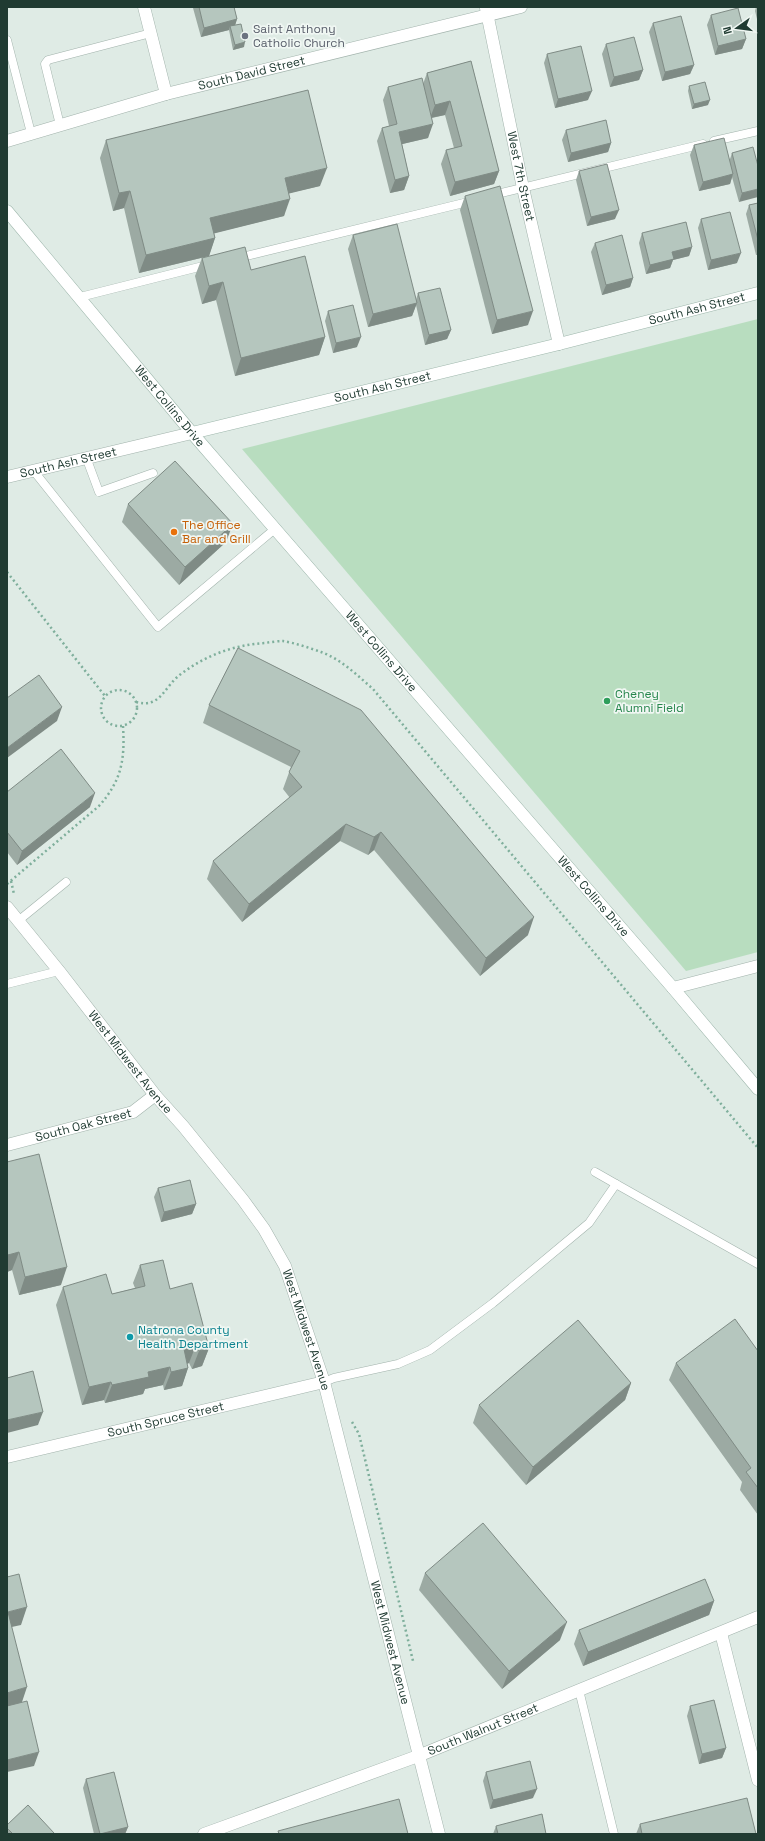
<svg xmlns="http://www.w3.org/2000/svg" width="765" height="1841" viewBox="0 0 765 1841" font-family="'Space Grotesk',sans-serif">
<rect width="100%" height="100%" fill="#dfebe5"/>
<polygon fill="#b8ddbf" points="758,319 758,952 686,971 242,449"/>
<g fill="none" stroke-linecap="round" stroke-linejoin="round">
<g stroke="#a2b3ac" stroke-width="9">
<g id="lane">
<polyline points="7,40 31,133"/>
<polyline points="60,125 45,64 48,60 151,33"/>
<polyline points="714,141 758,131"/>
<polyline points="493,195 703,144"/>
<polyline points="238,258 472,201"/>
<polyline points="80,297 207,265"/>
<polyline points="86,457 99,492 153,473"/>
<polyline points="33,470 158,627 276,528"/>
<polyline points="18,921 66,882"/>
<polyline points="7,984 59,971"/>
<polyline points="595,1172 616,1184"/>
<polyline points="324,1382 334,1378 398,1364 430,1350 493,1303 589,1223 616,1184 758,1264"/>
<polyline points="579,1690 614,1834"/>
</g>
</g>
<g stroke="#a2b3ac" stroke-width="13">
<g id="street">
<polyline points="144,7 166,94"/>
<path id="s1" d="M486,8L523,188L559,344"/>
<path id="s2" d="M7,141L166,94L521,7"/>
<path id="s3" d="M7,477L192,433"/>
<path id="s4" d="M7,907L59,971L155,1095L183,1126L243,1200L264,1229L285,1266L324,1382L439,1834"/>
<polyline points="673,988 758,966"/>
<path id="s5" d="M7,1145L133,1112L155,1095"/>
<path id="s6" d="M7,1457L324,1382"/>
<polyline points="721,1633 758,1780"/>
<path id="s7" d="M204,1834L418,1756L758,1617"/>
</g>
</g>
<g stroke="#9eb7ac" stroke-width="13">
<g id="secondary">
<path id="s8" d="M7,211L192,433L673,988L758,1089"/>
<path id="s9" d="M192,433L559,344L758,293"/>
</g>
</g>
<g stroke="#7faf9c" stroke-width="2.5" stroke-dasharray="2 3" stroke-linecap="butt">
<polyline points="7,572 105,696"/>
<circle cx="119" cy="708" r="18"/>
<path d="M136,702C161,709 164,686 181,674C206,655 234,645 265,643C271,642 278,641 283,641C295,643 310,648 321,652C341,659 358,676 373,689L758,1148"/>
<polyline points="11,881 14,894"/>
<path d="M7,884L99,806C122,780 125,759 123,726"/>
<polyline points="352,1422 359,1434 413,1661"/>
</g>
<use href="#lane" stroke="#fff" stroke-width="8"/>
<use href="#street" stroke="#fff" stroke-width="12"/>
<use href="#secondary" stroke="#fff" stroke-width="12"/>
</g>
<g fill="#9caaa3">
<polygon points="194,7 234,7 237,19 235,25 244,47 233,50 229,30 201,37 193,8"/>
<polygon points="756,7 758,7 758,23 755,11"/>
<polygon points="711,15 746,39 742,49 715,55 707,25"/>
<polygon points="653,23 694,65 690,74 662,81 649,32"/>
<polygon points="606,44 643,70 639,80 610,87 602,54"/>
<polygon points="547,54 588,100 555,108 544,63"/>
<polygon points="471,61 499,171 494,184 450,196 441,164 446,150 454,148 445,115 432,118 428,138 402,144 409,176 404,190 390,193 377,141 382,128 389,126 383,100 388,87 423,84 427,73"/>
<polygon points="689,86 708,105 692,109 688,91"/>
<polygon points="566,130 611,143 608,152 568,162 562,140"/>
<polygon points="106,140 320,186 289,193 284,216 214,233 215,238 209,256 139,273 124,208 113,211 100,158"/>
<polygon points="694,145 730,159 732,153 758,166 739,202 732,177 730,184 699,191 690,155"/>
<polygon points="579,171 615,219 587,226 576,180"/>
<polygon points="465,196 528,325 492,334 460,210"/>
<polygon points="758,203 758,255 756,255 746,214 749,205"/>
<polygon points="701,219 737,263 708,270 698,228"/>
<polygon points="642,233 692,247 689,256 673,260 670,268 646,274 639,243"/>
<polygon points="353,235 416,300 418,293 451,330 447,339 425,345 416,305 412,316 368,327 348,249"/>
<polygon points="595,243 633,278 630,287 602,295 591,252"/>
<polygon points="202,258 251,270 325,337 319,355 235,376 216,300 202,304 195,276"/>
<polygon points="328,311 357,347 333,353 325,321"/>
<polygon points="128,504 226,542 179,585 122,522"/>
<polygon points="238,648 528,935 480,976 374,850 368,855 340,841 242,922 207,879 213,861 290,798 283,789 291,767 203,723 209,705"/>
<polygon points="7,792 90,807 17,865 7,852"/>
<polygon points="7,1162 61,1285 19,1295 12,1270 7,1272"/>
<polygon points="158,1188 196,1204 192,1214 161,1222 154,1197"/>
<polygon points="140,1265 170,1289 209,1348 202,1366 192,1369 189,1363 187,1364 188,1368 182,1386 164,1390 163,1385 145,1389 143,1394 105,1403 104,1400 82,1405 56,1305 63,1287 112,1294 135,1288 133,1283"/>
<polygon points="758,1351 758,1515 740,1490 742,1482 669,1380 676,1363"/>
<polygon points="631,1383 625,1400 526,1485 473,1423 479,1405"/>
<polygon points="425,1573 560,1640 502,1689 419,1590"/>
<polygon points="714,1601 709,1615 583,1666 574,1644 579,1630"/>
<polygon points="690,1706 726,1748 722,1758 699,1764 687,1716"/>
<polygon points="486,1772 533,1798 490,1809 483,1781"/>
<polygon points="86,1779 128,1827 125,1834 94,1834 83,1788"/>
<polygon points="640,1824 756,1834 636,1834"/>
<polygon points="7,1825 54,1834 7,1834"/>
<polygon points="496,1826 546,1834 493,1834"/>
</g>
<g fill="#7f8b85">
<polygon points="237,19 234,29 230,26 229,30 201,37 204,28"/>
<polygon points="746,39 742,49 715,55 718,46"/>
<polygon points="245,42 244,47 233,50 235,45"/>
<polygon points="694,65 690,74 662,81 665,72"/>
<polygon points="643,70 639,80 610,87 614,77"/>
<polygon points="592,91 588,100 555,108 558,99"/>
<polygon points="710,100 708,105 692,109 694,104"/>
<polygon points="450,101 445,115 430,118 435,105"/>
<polygon points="433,124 428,138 394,146 399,132"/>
<polygon points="611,143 608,152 568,162 571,153"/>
<polygon points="327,168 320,186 279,196 285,178"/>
<polygon points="499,171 494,184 450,196 455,182"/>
<polygon points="733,174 730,184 699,191 703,182"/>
<polygon points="409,176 404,190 390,193 395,180"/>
<polygon points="758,189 758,197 739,202 742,193"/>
<polygon points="130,191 124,208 113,211 119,193"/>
<polygon points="290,199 284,216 204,236 210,218"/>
<polygon points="619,210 615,219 587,226 591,217"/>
<polygon points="215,238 209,256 139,273 146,255"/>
<polygon points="692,247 689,256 673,260 670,268 646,274 650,265 672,252"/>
<polygon points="741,253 737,263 708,270 711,260"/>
<polygon points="633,278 630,287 602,295 606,285"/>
<polygon points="223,282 216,300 202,304 209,286"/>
<polygon points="417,303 412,316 368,327 373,314"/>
<polygon points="533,311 528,325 492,334 497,320"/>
<polygon points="451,330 447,339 425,345 429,335"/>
<polygon points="325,337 319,355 235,376 241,358"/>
<polygon points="361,337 357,347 333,353 336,343"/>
<polygon points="233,524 226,542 179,585 185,567"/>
<polygon points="62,707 57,721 7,758 7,748"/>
<polygon points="95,793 90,807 17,865 22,851"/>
<polygon points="346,824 340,841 242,922 249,904"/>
<polygon points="381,832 374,850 368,855 374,837"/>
<polygon points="534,917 528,935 480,976 486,958"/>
<polygon points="196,1204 192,1214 161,1222 164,1212"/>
<polygon points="19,1252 12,1270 7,1272 7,1257 8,1255"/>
<polygon points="67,1267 61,1285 19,1295 25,1277"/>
<polygon points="196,1345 189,1363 178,1367 184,1349"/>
<polygon points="209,1348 202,1366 192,1369 199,1351"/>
<polygon points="170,1367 163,1385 145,1389 143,1394 105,1403 112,1385 148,1372"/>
<polygon points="188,1368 182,1386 164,1390 171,1372"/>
<polygon points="111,1382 104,1400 82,1405 89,1387"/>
<polygon points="631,1383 625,1400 526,1485 533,1467"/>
<polygon points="43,1412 38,1425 7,1433 7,1420"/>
<polygon points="714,1601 709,1615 583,1666 588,1652"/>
<polygon points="27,1607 21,1625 7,1628 8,1612"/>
<polygon points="567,1622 560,1640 502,1689 509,1671"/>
<polygon points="27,1687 21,1705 7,1709 7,1693"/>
<polygon points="726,1748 722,1758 699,1764 702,1754"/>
<polygon points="39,1752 34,1766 7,1772 7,1760"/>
<polygon points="537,1789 533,1798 490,1809 493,1800"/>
<polygon points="128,1827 125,1834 100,1834"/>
</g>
<g fill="#b5c6be" stroke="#7f8b85">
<polygon points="199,7 234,7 237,19 204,28"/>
<polygon points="738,8 746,39 718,46 711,15"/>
<polygon points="681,16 694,65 665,72 653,23"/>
<polygon points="241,24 245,42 235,45 230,26"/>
<polygon points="634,37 643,70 614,77 606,44"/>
<polygon points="581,46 592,91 558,99 547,54"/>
<polygon points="471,61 499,171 455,182 446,150 462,146 450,101 435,105 427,73"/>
<polygon points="422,78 433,124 399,132 409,176 395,180 382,128 397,124 388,87"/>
<polygon points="705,82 710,100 694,104 689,86"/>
<polygon points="308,90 327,168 285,178 290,199 210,218 215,238 146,255 130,191 119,193 106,140"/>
<polygon points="606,120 611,143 571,153 566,130"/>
<polygon points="724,138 733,174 703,182 694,145"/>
<polygon points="753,147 758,166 758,189 742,193 732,153"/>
<polygon points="607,164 619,210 591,217 579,171"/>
<polygon points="500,186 533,311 497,320 465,196"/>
<polygon points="758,203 758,240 749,205"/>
<polygon points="730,212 741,253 711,260 701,219"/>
<polygon points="686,222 692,247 672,252 674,259 650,265 642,233"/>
<polygon points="397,224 417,303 373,314 353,235"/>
<polygon points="622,235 633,278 606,285 595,243"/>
<polygon points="245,247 251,270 305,256 325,337 241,358 223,282 209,286 202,258"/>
<polygon points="440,288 451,330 429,335 418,293"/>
<polygon points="353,305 361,337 336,343 328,311"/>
<polygon points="175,461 233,524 185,567 128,504"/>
<polygon points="238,648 361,710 534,917 486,958 381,832 374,837 346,824 249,904 213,861 302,787 289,772 300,751 209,705"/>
<polygon points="39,675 62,707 7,748 7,698"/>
<polygon points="61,749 95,793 22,851 7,832 7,792"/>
<polygon points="39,1154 67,1267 25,1277 19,1252 8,1255 7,1252 7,1162"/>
<polygon points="190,1180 196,1204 164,1212 158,1188"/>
<polygon points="163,1260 170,1289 192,1283 209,1348 199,1351 196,1345 184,1349 188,1368 171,1372 170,1367 148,1372 149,1377 112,1385 111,1382 89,1387 63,1287 106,1274 112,1294 145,1286 140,1265"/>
<polygon points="735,1319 758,1351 758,1488 746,1472 751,1468 676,1363"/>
<polygon points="578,1320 631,1383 533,1467 479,1405"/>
<polygon points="33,1371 43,1412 7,1420 7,1378"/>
<polygon points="483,1523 567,1622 509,1671 425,1573"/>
<polygon points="19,1574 27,1607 8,1612 27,1687 7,1693 7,1577"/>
<polygon points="705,1579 714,1601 588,1652 579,1630"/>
<polygon points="714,1700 726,1748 702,1754 690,1706"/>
<polygon points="27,1701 39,1752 7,1760 7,1706"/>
<polygon points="530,1761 537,1789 493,1800 486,1772"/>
<polygon points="114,1772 128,1827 100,1834 86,1779"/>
<polygon points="747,1798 756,1834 642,1834 640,1824"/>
<polygon points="399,1799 408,1834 279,1834 278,1831"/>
<polygon points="28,1805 54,1833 53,1834 13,1834 7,1828 7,1825"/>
<polygon points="542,1814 546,1834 498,1834 496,1826"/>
</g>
<circle fill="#6b7280" stroke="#f0f7f3" stroke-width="1.5" cx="245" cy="36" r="4"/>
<circle fill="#e8710a" stroke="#f0f7f3" stroke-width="1.5" cx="174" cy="532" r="4"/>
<circle fill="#2e9e5b" stroke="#f0f7f3" stroke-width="1.5" cx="607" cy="701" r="4"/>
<circle fill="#0f9aa8" stroke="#f0f7f3" stroke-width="1.5" cx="130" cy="1337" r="4"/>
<g text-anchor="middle" stroke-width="3.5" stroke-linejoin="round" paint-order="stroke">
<g font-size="12" fill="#5b616d" stroke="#f0f7f3" text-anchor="start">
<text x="253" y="33">Saint Anthony<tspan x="253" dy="14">Catholic Church</tspan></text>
</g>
<g font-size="12" fill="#203b32" stroke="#f0f7f3">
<text dy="4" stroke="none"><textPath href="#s2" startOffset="254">South David Street</textPath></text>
<text dy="4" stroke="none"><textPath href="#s1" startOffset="172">West 7th Street</textPath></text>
<text dy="4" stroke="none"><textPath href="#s9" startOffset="520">South Ash Street</textPath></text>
<text dy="4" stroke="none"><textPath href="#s9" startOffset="196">South Ash Street</textPath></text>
<text dy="4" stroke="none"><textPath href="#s8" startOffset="254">West Collins Drive</textPath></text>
<text dy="4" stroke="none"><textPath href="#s3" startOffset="63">South Ash Street</textPath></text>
<text dy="4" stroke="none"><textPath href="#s8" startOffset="578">West Collins Drive</textPath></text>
<text dy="4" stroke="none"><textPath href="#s8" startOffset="902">West Collins Drive</textPath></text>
<text dy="4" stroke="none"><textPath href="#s4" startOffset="198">West Midwest Avenue</textPath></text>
<text dy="4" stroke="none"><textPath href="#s5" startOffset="79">South Oak Street</textPath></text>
<text dy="4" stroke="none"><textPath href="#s4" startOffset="522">West Midwest Avenue</textPath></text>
<text dy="4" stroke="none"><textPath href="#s6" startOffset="163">South Spruce Street</textPath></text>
<text dy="4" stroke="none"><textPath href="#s4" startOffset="846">West Midwest Avenue</textPath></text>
<text dy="4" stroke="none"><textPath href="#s7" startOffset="298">South Walnut Street</textPath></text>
</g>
<g font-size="12" fill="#c56008" stroke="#f0f7f3" text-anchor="start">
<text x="182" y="529">The Office<tspan x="182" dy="14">Bar and Grill</tspan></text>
</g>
<g font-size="12" fill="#27864d" stroke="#f0f7f3" text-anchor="start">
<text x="615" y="698">Cheney<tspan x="615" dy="14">Alumni Field</tspan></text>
</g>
<g font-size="12" fill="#0d838f" stroke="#f0f7f3" text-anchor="start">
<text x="138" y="1334">Natrona County<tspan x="138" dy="14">Health Department</tspan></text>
</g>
</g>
<rect width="765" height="1841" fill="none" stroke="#203b32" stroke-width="16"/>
<g transform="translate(737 28) rotate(256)" stroke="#f0f7f3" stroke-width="3" paint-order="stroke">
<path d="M0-3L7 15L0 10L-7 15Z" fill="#203b32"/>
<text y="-6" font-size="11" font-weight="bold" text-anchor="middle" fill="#203b32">N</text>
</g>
</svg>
